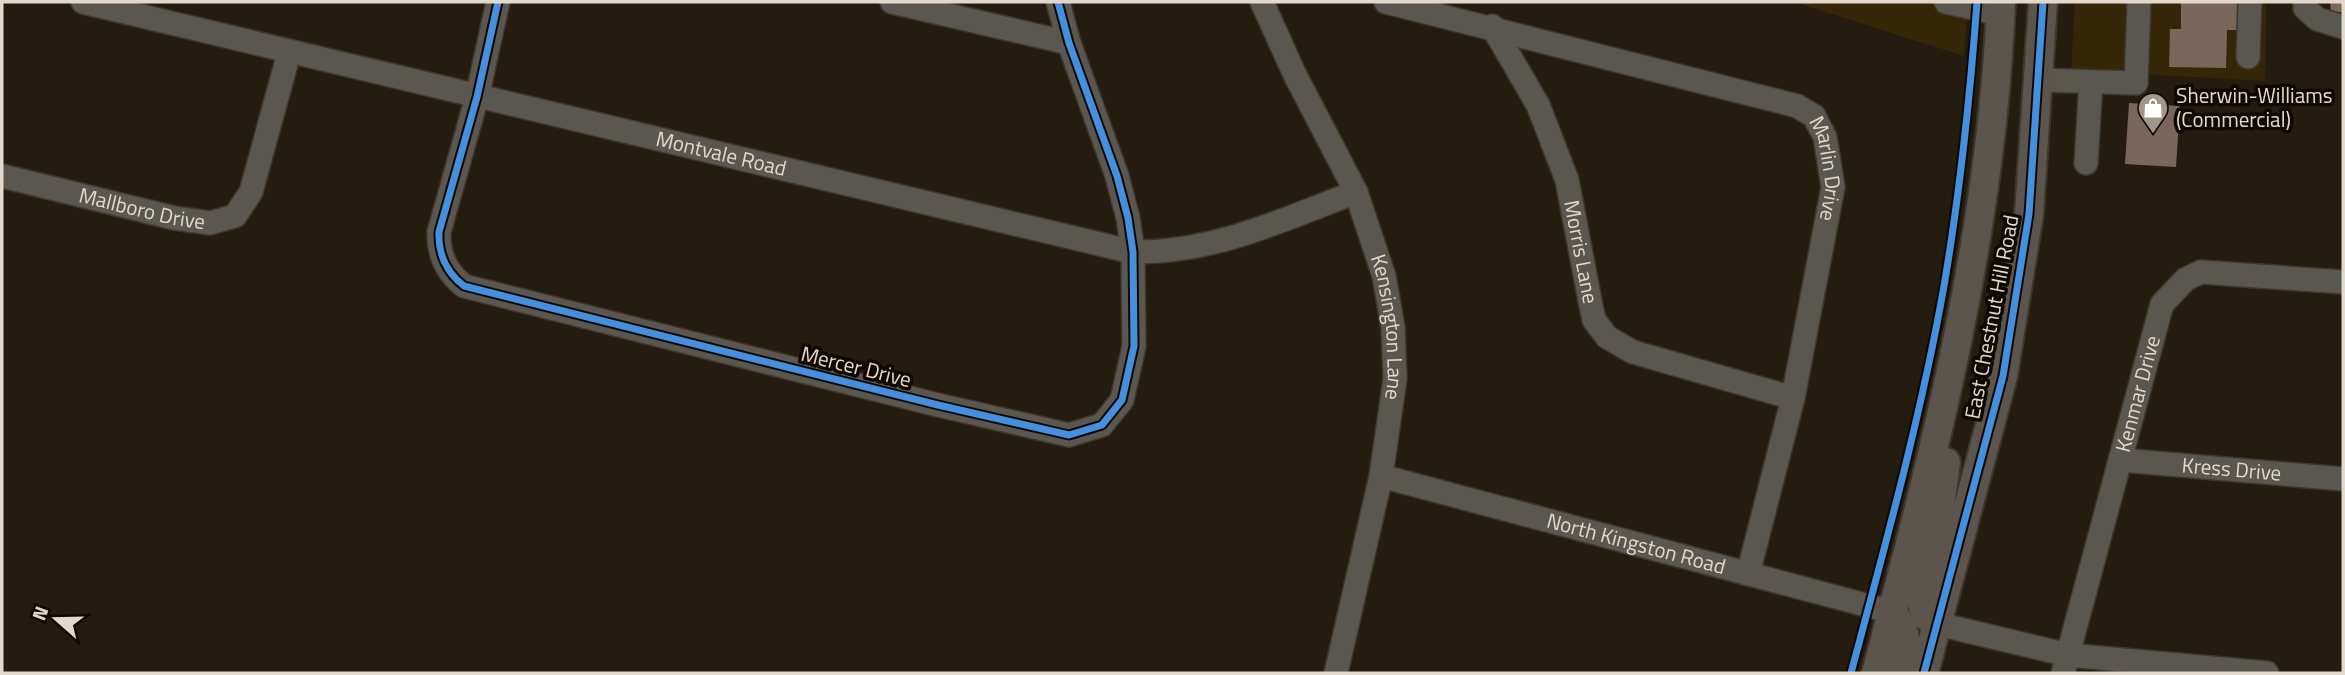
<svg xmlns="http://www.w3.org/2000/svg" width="2345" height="675" viewBox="0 0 2345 675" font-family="'Titillium Web',sans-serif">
<rect width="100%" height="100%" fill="#241c0e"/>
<g fill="#362608">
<polygon points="1794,2 1968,2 1964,56"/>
<polygon points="2075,2 2266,2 2265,81 2071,70"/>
</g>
<g fill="#7b6759">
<polygon points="2181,2 2242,2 2242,30 2227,30 2226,68 2169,67 2170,29 2181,29"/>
<polygon points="2330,2 2343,2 2343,12 2331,12"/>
<polygon points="2129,103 2180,106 2176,167 2125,164"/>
</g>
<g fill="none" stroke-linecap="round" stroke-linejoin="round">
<g stroke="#3d362a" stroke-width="26">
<g id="minor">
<path id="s1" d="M83,2L1133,252C1214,253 1282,220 1356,192"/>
<path d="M498,2L477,97L439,232C438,254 447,273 464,286L938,405L1069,435L1102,425L1122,400L1134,346L1133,252L1128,218L1117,176L1069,43L1058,2"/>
<polyline points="892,2 1069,43"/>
<path id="s2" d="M1262,2L1295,75L1356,192L1384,276L1393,327L1395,379L1381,476L1336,673"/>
<path id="s3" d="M1386,2L1797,106L1814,116L1825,137L1833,187L1793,398L1748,574"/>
<polyline points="1946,2 2000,14"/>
<polyline points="2305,2 2305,8 2317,19 2343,27"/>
<path id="s4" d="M1492,26L1538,105L1567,180L1591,306L1594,320L1607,337L1633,352L1793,398"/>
<polyline points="2248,57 2250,2"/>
<polyline points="2040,80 2136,83 2139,2"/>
<polyline points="2086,163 2091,82"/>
<path id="s5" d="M2,176L174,218L210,223L235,216L251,192L289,53"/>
<path id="s6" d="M2120,460L2343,479"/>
<path id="s7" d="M1381,476L1892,612"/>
<polyline points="1938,624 2068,655 2267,673"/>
<path id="s8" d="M2063,673L2162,304L2186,279L2201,272L2343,282"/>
</g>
</g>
<g stroke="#3d362a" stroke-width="32">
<g id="major">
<path d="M1892,612C1910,633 1907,648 1900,673"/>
<polyline points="1938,624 1926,616 1921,600 1939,514 1946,462"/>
<path d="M1876,673C1935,453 1992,230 2001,2"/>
<polyline points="1924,673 2003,376 2029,214 2043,2"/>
</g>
</g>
<use href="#minor" stroke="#5a5650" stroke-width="23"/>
<use href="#major" stroke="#5b554d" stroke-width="28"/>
<g stroke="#100902" stroke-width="11">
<g id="cycleway">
<path d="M498,2L477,97L439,232C438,254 447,273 464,286L938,405L1069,435L1102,425L1122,400L1134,346L1133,252L1128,218L1117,176L1069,43L1058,2"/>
<path d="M1851,673C1885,546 1921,416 1944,286C1960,192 1970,97 1977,2"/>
<polyline points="1924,673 2003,376 2029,214 2043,2"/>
</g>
</g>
<use href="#cycleway" stroke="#468fdf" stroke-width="7"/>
</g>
<defs>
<g id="shop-pin" transform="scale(1.575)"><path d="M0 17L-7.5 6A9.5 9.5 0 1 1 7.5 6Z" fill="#a09789" stroke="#100902"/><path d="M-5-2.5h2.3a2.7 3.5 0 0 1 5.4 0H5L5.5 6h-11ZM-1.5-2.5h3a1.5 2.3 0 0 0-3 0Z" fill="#fff"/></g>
</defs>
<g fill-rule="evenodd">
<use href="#shop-pin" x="2153" y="108"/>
</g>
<g text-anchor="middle" stroke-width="7" stroke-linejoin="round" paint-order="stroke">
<g font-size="21" fill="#e3d9cb" stroke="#100902" text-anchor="start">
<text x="2176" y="103">Sherwin-Williams<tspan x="2176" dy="24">(Commercial)</tspan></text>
</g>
<g font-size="21" fill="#e3d9cb" stroke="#100902">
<text dy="7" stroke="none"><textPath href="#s1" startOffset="656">Montvale Road</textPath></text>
<text dy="7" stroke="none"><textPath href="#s3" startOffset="499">Marlin Drive</textPath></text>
<text dy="7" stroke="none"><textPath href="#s5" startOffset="144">Mallboro Drive</textPath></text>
<text dy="7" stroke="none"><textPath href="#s4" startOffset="245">Morris Lane</textPath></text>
<text transform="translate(1992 317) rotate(-79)" y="7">East Chestnut Hill Road</text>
<text dy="7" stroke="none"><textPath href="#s2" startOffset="352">Kensington Lane</textPath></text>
<text transform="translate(856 367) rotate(14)" y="7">Mercer Drive</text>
<text dy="7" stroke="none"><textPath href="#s8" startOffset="289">Kenmar Drive</textPath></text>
<text dy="7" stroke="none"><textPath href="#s6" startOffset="112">Kress Drive</textPath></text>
<text dy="7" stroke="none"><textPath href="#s7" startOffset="264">North Kingston Road</textPath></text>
</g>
</g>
<rect width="2345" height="675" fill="none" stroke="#e3d9cb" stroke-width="7"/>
<g transform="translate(56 619) rotate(290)" stroke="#100902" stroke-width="5" paint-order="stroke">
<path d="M0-5L12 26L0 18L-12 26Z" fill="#e3d9cb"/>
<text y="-10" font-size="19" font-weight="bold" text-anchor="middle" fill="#e3d9cb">N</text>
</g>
</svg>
